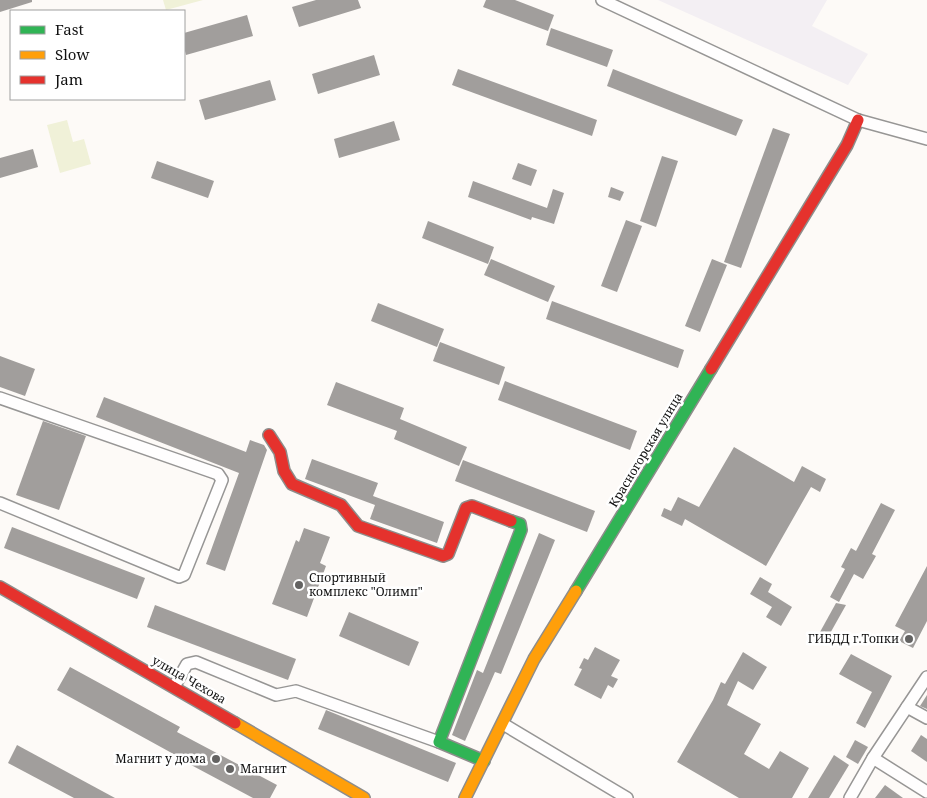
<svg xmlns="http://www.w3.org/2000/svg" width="927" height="798" viewBox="0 0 927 798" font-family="'Noto Serif',serif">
<rect width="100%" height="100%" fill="#fdfaf7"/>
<polygon fill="#f3eff3" points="658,0 827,0 812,26 868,54 848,85"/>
<g fill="#f0f1d8">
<polygon points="163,0 203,0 166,10"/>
<polygon points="67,120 73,142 84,139 91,164 60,173 47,125"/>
</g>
<g fill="#a19e9c">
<polygon points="0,0 32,0 32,2 0,12"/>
<polygon points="316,0 358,0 361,8 299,27 292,7"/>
<polygon points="486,0 515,0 554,15 548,31 483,7"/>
<polygon points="247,15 253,36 186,55 184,47 184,33"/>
<polygon points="551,28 613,50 607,67 546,45"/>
<polygon points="374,55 380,75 318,94 312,74"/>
<polygon points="458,69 597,120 592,136 452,85"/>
<polygon points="613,69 743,120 736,136 607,86"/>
<polygon points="270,80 276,100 205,120 199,100"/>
<polygon points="394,121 400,140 339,158 334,139"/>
<polygon points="773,128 790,134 741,268 724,262"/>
<polygon points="33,149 38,167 0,178 0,158"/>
<polygon points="662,156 678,161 656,227 640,221"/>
<polygon points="157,161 214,181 208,198 151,178"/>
<polygon points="518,163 537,170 531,186 512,179"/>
<polygon points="473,181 547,208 553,189 564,193 554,224 532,217 531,220 468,197"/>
<polygon points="611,187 624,192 620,201 608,197"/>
<polygon points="626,220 642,226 617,292 601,286"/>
<polygon points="428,221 494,247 488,264 422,238"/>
<polygon points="491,259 555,286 548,302 484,275"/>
<polygon points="712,259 727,265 700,332 685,326"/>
<polygon points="552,301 684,350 678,368 546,319"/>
<polygon points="378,303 444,329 437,347 371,321"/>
<polygon points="440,342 505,367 499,385 433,361"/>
<polygon points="0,356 35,369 25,396 0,387"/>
<polygon points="505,381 637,431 630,450 498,400"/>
<polygon points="336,382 404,408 400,419 467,447 459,466 394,439 397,431 327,405"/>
<polygon points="104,397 246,452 250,440 264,445 267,450 225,571 206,564 239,473 96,417"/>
<polygon points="43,421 86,436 59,510 16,495"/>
<polygon points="734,447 794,482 802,466 826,479 820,492 811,487 766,566 685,519 682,526 661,516 664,508 671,511 678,497 699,507"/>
<polygon points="312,459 378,483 373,496 444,522 437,543 370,519 375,505 305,479"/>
<polygon points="463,460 595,511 587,532 455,481"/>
<polygon points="881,503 895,510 872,554 876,556 863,579 854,574 839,602 830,597 845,569 841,567 851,548 856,551"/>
<polygon points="12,527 145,578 137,599 4,548"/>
<polygon points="304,528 330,537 320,563 326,566 307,617 272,604 296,540 299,542"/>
<polygon points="539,533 555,540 501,674 495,672 465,741 452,735 477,670 483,673"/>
<polygon points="927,566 927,621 913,648 899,641 905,631 895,626"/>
<polygon points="760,577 772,584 768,592 792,607 781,626 766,617 772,607 750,594"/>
<polygon points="836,603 846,605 828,637 820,632"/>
<polygon points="155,605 296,659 288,680 147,627"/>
<polygon points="349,612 419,642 409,666 339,636"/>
<polygon points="595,647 620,660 611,676 618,679 613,688 608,685 601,699 574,685 582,669 579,668 584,658 588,660"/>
<polygon points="743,652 767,667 753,690 738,681 727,705 761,724 744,754 769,769 780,751 809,768 792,798 739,798 677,762 713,700 721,682 725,684"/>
<polygon points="851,654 892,676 865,728 856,723 872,692 839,674"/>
<polygon points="70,667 180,727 177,732 277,785 270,798 253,798 178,758 179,757 57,690"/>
<polygon points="927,695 927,709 920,706"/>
<polygon points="326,710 456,763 448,782 318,729"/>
<polygon points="921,735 927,739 927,762 911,751"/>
<polygon points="855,740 868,747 858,764 846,757"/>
<polygon points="17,745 115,798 74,798 8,763"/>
<polygon points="834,755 849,765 829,798 808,798"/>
<polygon points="885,785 903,798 875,798"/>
</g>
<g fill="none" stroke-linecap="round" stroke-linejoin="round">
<g stroke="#979695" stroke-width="14">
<g id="street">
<polyline points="602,0 858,120 927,139"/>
<polyline points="0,398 218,474 222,480 184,575 179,577 0,503"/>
<polyline points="174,687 187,664 196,662 276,695 296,691 439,742"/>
<polyline points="907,707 927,718"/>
<polyline points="503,724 627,798"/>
<polyline points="873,758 927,792"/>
<polyline points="850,798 873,758 927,677"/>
</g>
</g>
<g stroke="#8e8d8b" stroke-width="14">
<g id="fast">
<polyline points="576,591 711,369"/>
<polyline points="484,761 439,742 521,530 520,524 511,521"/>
</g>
</g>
<g stroke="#8e8d8b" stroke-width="14">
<g id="slow">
<polyline points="235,723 364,798"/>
<polyline points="465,798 534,659 576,591"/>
</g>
</g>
<g stroke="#8e8d8b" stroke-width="14">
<g id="jam">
<polyline points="711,369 847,145 858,120"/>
<polyline points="269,435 280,452 284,471 292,484 341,505 358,526 443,556 448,554 466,508 472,506 511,521"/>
<polyline points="0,587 235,723"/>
</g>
</g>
<use href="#street" stroke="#fffefe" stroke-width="11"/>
<use href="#fast" stroke="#30b455" stroke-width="11"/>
<use href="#slow" stroke="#ff9f0a" stroke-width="11"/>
<use href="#jam" stroke="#e5322d" stroke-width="11"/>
</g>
<g fill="#646362" stroke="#fff" stroke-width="2">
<circle cx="299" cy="585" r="5"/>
<circle cx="909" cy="639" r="5"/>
<circle cx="216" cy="759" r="5"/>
<circle cx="230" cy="769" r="5"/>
</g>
<g text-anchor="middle" stroke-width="5" stroke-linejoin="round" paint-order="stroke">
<g font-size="12" fill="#111" stroke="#fff">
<text transform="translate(646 450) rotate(-59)" y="4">Красногорская улица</text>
<text transform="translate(189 680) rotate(30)" y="4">улица Чехова</text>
</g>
<g font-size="12" fill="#111" stroke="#fff" text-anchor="start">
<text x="309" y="582">Спортивный<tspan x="309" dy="14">комплекс "Олимп"</tspan></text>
<text x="899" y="643" text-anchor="end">ГИБДД г.Топки</text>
<text x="206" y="763" text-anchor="end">Магнит у дома</text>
<text x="240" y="773">Магнит</text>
</g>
</g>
<rect x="10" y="10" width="175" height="90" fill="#ffffff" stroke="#a0a0a0"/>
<rect x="20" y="26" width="25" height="8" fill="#30b455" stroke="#a0a0a0"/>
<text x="55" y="35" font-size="15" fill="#111111">Fast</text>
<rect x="20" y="51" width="25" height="8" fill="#ff9f0a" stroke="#a0a0a0"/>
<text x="55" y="60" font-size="15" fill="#111111">Slow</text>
<rect x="20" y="76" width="25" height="8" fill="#e5322d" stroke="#a0a0a0"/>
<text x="55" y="85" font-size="15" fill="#111111">Jam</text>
</svg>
